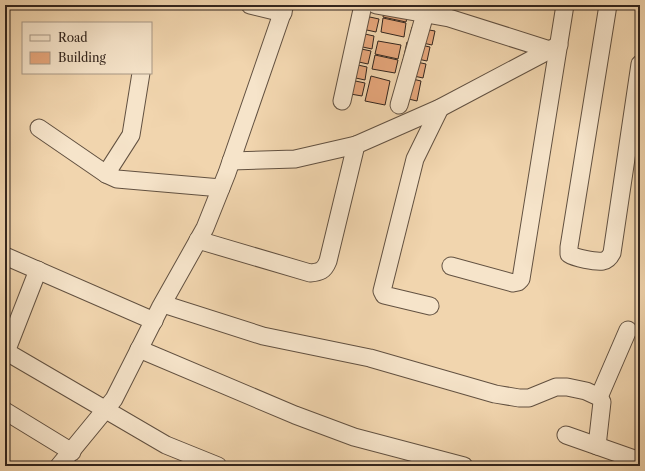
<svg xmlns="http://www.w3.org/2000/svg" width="645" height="471" viewBox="0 0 645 471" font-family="'Libre Caslon Text',serif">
<rect width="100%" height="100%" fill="#f1d5ae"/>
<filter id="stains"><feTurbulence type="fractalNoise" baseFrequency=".005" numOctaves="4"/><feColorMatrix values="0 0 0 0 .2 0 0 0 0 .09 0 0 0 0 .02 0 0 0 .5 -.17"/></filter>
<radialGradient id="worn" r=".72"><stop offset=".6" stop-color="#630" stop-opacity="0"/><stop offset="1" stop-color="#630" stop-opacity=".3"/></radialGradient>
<g fill="#e6a67b" stroke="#33251d">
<polygon points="385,5 409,9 406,22 383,17"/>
<polygon points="356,14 379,19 376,32 353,27"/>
<polygon points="383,18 406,23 404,37 381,32"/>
<polygon points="412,27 435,31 432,45 409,40"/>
<polygon points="351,31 374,36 372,49 349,44"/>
<polygon points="378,41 401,45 398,59 375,54"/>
<polygon points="407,42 430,47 427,61 404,56"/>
<polygon points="347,46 371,51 368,64 345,59"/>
<polygon points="375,55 398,60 395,73 372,69"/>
<polygon points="403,59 426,64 423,78 400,73"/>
<polygon points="344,62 367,67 365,80 342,75"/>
<polygon points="371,76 390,81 385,105 365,101"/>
<polygon points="400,76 421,81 417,101 396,96"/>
<polygon points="341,78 365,83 362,96 339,92"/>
</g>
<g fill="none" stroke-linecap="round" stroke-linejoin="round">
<g stroke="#625141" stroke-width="19">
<g id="minor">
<polyline points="250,5 283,13"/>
<polyline points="376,5 449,18 550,50"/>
<path d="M608,5L569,247V254C575,258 595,262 603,261C608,260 610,257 612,253L640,64"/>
<polyline points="342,101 363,5"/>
<polyline points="399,105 425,14"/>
<polyline points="39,128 106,174 117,179 221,188"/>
<polyline points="231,161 295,159 356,145 440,108 559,45"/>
<polyline points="106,174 131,135 141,73"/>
<path d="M198,240L310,273C320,272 324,271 328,261L356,145"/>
<polyline points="5,256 154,321"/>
<polyline points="451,266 513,283 518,282 521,279 565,5"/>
<polyline points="163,304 263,336 370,358 495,394 519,398 529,398 556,387 567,387 586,391 599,397 602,402 597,446"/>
<polyline points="430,306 384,295 382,291 415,159 440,108"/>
<polyline points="139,349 295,415 354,437 464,466"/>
<polyline points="5,351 166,445 218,466"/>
<polyline points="6,352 38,270"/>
<polyline points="599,397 628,330"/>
<polyline points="5,411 72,452"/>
<polyline points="566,435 640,461"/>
<polyline points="59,466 114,399 160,308 205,228 227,173 285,5"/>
</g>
</g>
<use href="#minor" stroke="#f6e4ca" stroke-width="17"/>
</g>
<rect width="645" height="471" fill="none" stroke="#f1d5ae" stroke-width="20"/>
<rect x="6" y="6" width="633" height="459" fill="none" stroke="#33251d" stroke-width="2"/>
<rect x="10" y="10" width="625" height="451" fill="none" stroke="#33251d"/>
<rect x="22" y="22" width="130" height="52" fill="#f6e4ca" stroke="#a89885"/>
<rect x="30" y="35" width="20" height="6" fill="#f6e4ca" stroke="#a89885"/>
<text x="58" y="42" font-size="12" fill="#33251d">Road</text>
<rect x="30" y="52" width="20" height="12" fill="#e6a67b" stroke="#a89885"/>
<text x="58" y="62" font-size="12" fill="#33251d">Building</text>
<rect width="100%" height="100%" filter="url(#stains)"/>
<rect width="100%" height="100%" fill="url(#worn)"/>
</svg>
